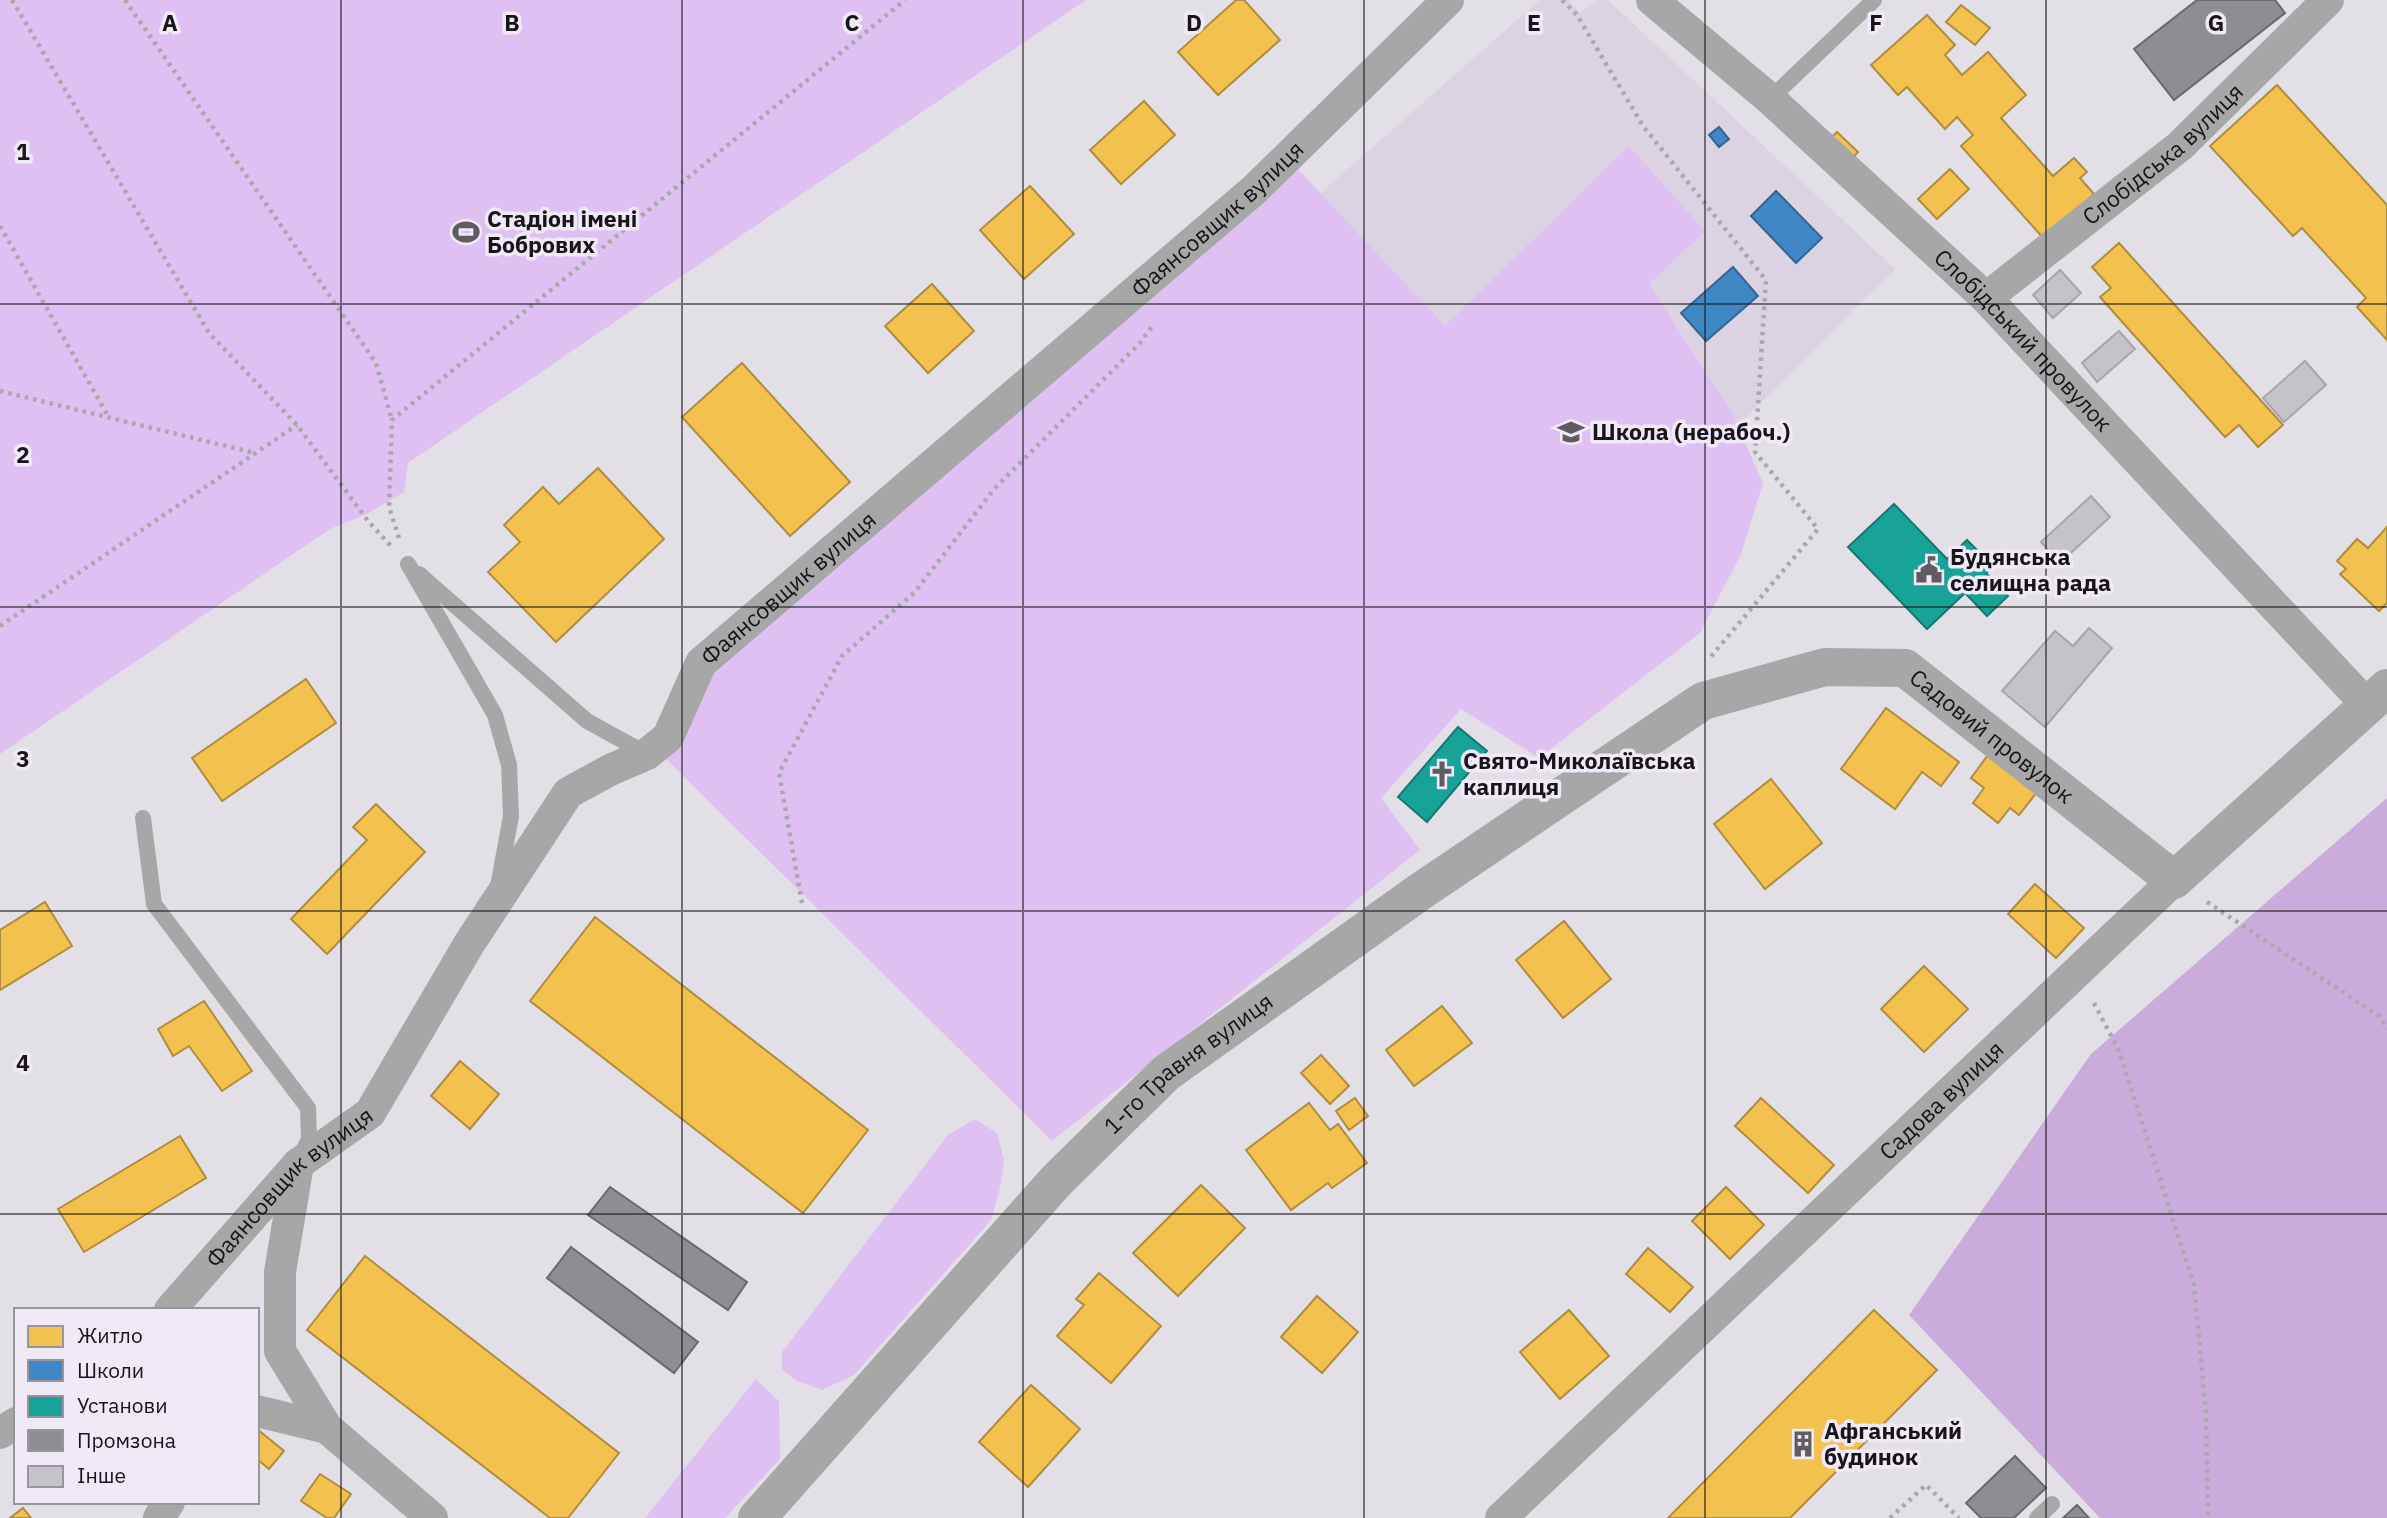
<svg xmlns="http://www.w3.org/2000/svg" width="2387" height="1518" viewBox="0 0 2387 1518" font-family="'IBM Plex Sans',sans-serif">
<rect width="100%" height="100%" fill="#e3dfe6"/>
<polygon fill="#dbd3e1" points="1540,0 1569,0 1580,13 1598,0 1608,0 1895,269 1569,594 1243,261"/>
<g fill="#dec1f2">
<polygon points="0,0 1086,0 408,463 404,492 367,514 330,529 0,754"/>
<polygon points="1629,146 1705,231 1649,284 1734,417 1763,483 1741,554 1700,633 1539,758 1461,709 1381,798 1420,850 1052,1141 665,758 703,661 1294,165 1445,326"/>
<polygon points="975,1119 997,1133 1004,1160 1000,1188 991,1220 854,1375 822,1390 797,1381 782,1369 782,1352 948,1135"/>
<polygon points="756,1379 779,1401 780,1459 725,1518 645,1518"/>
</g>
<polygon fill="#c9acdb" points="2387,798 2387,1518 2100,1518 1909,1315 2091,1054"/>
<g fill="#f2c14e" stroke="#b08d3e" stroke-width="2">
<polygon points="1236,0 1244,0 1280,40 1218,95 1178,52"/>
<polygon points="1961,5 1990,28 1975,45 1946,22"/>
<polygon points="1927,15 1955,45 1945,55 1962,75 1988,52 2026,95 2001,118 2053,176 2074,158 2087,172 2080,178 2094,194 2044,239 1961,146 1973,135 1957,117 1945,129 1907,87 1898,95 1871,65"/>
<polygon points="2277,85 2387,205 2387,340 2357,307 2366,298 2302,228 2293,236 2210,146"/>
<polygon points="1144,101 1175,135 1121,184 1090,150"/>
<polygon points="1837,132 1858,152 1847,164 1826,143"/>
<polygon points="1950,169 1969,189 1937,219 1918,199"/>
<polygon points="1030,186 1074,234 1024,279 980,230"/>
<polygon points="2119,243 2283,425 2258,447 2239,425 2225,437 2100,297 2111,288 2092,267"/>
<polygon points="932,284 974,331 928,373 885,326"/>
<polygon points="742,363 850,482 790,536 682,417"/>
<polygon points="598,468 664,539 556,642 488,572 520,542 504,525 543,487 559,504"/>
<polygon points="2387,527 2387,603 2379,611 2340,574 2346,569 2337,561 2357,539 2368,548"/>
<polygon points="306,679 336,723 222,801 192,758"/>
<polygon points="1886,708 1959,762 1941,786 1922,772 1895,809 1841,769"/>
<polygon points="1988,755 2037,792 2019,815 2010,808 1998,823 1973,803 1984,788 1971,778"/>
<polygon points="1771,779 1822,843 1765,889 1714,824"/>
<polygon points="376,804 425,852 327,954 291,919 367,840 353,827"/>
<polygon points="2035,884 2084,928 2056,958 2008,914"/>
<polygon points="45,902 72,946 0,990 0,930"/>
<polygon points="595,917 868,1130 803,1213 530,1001"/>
<polygon points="1564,921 1611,979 1563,1018 1516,960"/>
<polygon points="1924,966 1968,1009 1924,1052 1881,1009"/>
<polygon points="204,1001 252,1071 222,1091 189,1046 173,1056 158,1029"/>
<polygon points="1442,1006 1472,1043 1414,1086 1386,1050"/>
<polygon points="1321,1055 1349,1086 1330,1104 1301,1073"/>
<polygon points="460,1061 499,1094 470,1129 431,1096"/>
<polygon points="1355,1098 1368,1116 1349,1130 1336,1111"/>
<polygon points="1761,1098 1834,1165 1808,1193 1735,1126"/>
<polygon points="1309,1103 1330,1130 1338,1124 1367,1163 1332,1188 1328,1183 1291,1210 1246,1150"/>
<polygon points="180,1136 206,1178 84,1252 58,1209"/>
<polygon points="1201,1185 1245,1228 1178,1296 1133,1253"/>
<polygon points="1726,1187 1764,1225 1730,1259 1692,1221"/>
<polygon points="1648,1248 1693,1287 1670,1312 1626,1274"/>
<polygon points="365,1256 619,1453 568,1518 550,1518 307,1330"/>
<polygon points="1099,1273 1161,1326 1111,1383 1057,1336 1084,1305 1076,1299"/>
<polygon points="1317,1296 1358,1332 1322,1373 1281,1337"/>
<polygon points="1569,1310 1609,1356 1560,1399 1520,1352"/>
<polygon points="1874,1310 1937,1370 1790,1518 1668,1518"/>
<polygon points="1031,1385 1080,1429 1028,1487 979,1442"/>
<polygon points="257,1429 284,1451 269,1469 257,1459"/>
<polygon points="320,1474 351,1494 334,1518 327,1518 301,1501"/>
<polygon points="23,1508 31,1518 10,1518"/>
</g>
<g fill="#3f88c5" stroke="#336691" stroke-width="2">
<polygon points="1719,127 1729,139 1719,147 1709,135"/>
<polygon points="1776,191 1822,238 1796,263 1751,216"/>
<polygon points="1733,267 1758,296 1706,341 1681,313"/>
</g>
<g fill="#17a398" stroke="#177872" stroke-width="2">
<polygon points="1894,504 1947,559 1967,540 1993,566 1986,573 2008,596 1987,616 1965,593 1927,629 1848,547"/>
<polygon points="1458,727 1487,751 1427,822 1398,797"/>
</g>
<g fill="#8d8d92" stroke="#6a696e" stroke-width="2">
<polygon points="2197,0 2275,0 2285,13 2174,100 2134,49"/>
<polygon points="610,1187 747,1282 728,1310 588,1215"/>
<polygon points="571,1247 698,1342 674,1373 547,1278"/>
<polygon points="2015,1456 2046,1488 2014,1518 1981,1518 1966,1503"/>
<polygon points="2077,1505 2089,1518 2063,1518"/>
</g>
<g fill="#c5c2c8" stroke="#a8a5ab" stroke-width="2">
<polygon points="2060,270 2081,293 2053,318 2033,295"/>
<polygon points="2119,331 2135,349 2097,382 2082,363"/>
<polygon points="2305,361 2326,385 2284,422 2263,398"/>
<polygon points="2091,496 2110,517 2060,563 2041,542"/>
<polygon points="2089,628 2112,648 2045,727 2002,691 2055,631 2073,646"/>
</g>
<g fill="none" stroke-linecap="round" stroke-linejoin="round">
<g stroke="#a9a8aa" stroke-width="4.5" stroke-dasharray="3.5 5" stroke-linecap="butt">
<polyline points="12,0 209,333 297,425 368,521 391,546"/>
<polyline points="125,0 376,363 392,420"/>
<polyline points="1562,0 1577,15 1643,126 1766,280 1755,452 1818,529 1709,659"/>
<polyline points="0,226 108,416"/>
<polyline points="0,391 255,453"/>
<polyline points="399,538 389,507 392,420 905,0"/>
<polyline points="0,626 297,425"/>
<polyline points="2207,902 2379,1016 2387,1029"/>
<polyline points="802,903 779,773 842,656 915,592 994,489 1140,343 1153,325"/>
<polyline points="2094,1003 2119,1051 2194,1285 2206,1413 2208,1518"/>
<polyline points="1890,1518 1926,1485 1959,1518"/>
</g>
<g stroke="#a7a7a8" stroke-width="16">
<polyline points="1770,99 1874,0"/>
<polyline points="408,564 495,715 509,765 511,816 499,881"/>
<polyline points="419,574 587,721 647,754"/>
<polyline points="143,818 154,904 308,1108 309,1138 302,1155"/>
<polyline points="2037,1518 2052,1504"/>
</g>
<g stroke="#a7a7a8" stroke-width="32">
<path id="s1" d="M1652,0L1770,99L1986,298L2368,706"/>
<path id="s2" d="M1986,298L2180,146L2328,0"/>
<polyline points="298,1164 280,1272 280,1351 327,1428 432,1518"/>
<path id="s3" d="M170,1310L298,1164L370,1113L469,944L568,793L610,770L647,754L668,737L701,663L1254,190L1448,0"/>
<polyline points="257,1411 327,1428"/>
<polyline points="0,1433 16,1423"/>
<polyline points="159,1518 169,1502"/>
<path id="s4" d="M1501,1518L2174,880"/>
</g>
<path stroke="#a7a7a8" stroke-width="38" id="s5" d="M757,1518L1057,1180L1166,1073L1421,891L1703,701L1825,667L1905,668L2174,880L2387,688"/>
</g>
<path fill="none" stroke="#171519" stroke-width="2" stroke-opacity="0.55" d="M341,0V1518M682,0V1518M1023,0V1518M1364,0V1518M1705,0V1518M2046,0V1518M0,304H2387M0,607H2387M0,911H2387M0,1214H2387"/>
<defs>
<g id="stadium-bare" transform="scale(2.1)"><path d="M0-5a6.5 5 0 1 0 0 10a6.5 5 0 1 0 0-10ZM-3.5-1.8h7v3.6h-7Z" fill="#5e5c61" stroke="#f0e9f6" stroke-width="2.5" paint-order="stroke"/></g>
<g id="school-bare" transform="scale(2.1)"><path d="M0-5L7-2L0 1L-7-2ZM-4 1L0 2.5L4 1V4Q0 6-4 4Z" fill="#5e5c61" stroke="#f0e9f6" stroke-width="2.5" paint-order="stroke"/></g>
<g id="civic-bare" transform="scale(2.1)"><path d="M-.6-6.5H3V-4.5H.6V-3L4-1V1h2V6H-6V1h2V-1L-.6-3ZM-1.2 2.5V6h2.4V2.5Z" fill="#5e5c61" stroke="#f0e9f6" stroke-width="2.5" paint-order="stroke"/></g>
<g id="church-bare" transform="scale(2.1)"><path d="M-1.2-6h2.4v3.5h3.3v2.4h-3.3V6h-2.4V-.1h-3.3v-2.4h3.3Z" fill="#5e5c61" stroke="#f0e9f6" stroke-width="2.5" paint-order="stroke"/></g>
<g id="building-bare" transform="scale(2.1)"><path d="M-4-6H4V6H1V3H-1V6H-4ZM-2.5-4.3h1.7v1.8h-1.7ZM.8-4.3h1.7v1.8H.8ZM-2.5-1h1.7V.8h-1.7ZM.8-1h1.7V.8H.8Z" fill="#5e5c61" stroke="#f0e9f6" stroke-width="2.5" paint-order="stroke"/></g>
</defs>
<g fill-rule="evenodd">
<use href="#stadium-bare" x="466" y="232"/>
<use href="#school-bare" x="1571" y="432"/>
<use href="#civic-bare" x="1929" y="570"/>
<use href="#church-bare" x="1442" y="774"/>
<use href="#building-bare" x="1803" y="1444"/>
</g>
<g text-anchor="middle" stroke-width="7" stroke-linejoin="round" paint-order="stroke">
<g font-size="23" fill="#171519" stroke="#f0e9f6">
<text dy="8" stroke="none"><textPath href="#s2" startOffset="228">Слобідська вулиця</textPath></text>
<text dy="8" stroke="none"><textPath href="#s3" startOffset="1536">Фаянсовщик вулиця</textPath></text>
<text dy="8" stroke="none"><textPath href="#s1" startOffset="504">Слобідський провулок</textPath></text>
<text dy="8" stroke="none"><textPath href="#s3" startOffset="970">Фаянсовщик вулиця</textPath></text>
<text dy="8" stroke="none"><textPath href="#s5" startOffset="1575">Садовий провулок</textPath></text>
<text dy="8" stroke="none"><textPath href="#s5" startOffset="628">1-го Травня вулиця</textPath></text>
<text dy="8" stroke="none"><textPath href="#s4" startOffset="607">Садова вулиця</textPath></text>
<text dy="8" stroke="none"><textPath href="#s3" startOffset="172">Фаянсовщик вулиця</textPath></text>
</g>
<g font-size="23" font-weight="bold" fill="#171519" stroke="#f0e9f6" text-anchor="start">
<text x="487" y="227">Стадіон імені<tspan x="487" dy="26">Бобрових</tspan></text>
<text x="1592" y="440">Школа (нерабоч.)</text>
<text x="1950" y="565">Будянська<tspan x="1950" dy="26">селищна рада</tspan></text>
<text x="1463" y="769">Свято-Миколаївська<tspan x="1463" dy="26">каплиця</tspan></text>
<text x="1824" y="1439">Афганський<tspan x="1824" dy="26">будинок</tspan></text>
</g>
</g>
<g font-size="23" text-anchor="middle" font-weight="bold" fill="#171519" stroke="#f0e9f6" stroke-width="7" stroke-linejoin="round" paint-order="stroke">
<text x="170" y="31">A</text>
<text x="512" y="31">B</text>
<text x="852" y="31">C</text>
<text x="1194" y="31">D</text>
<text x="1534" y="31">E</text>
<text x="1876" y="31">F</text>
<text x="2216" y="31">G</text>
<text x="23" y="160">1</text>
<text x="23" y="463">2</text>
<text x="23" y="767">3</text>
<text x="23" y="1071">4</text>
</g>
<rect x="14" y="1308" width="245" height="196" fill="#f0e9f6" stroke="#99949e" stroke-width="2"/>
<rect x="28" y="1326" width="35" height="21" fill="#f2c14e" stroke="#99949e" stroke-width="2"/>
<text x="77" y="1343" font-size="21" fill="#171519">Житло</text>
<rect x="28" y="1360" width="35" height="21" fill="#3f88c5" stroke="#99949e" stroke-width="2"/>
<text x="77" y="1378" font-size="21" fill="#171519">Школи</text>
<rect x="28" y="1396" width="35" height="21" fill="#17a398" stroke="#99949e" stroke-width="2"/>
<text x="77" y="1413" font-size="21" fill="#171519">Установи</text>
<rect x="28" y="1430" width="35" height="21" fill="#8d8d92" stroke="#99949e" stroke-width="2"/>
<text x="77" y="1448" font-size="21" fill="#171519">Промзона</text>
<rect x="28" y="1466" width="35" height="21" fill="#c5c2c8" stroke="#99949e" stroke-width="2"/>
<text x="77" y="1483" font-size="21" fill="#171519">Інше</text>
</svg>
